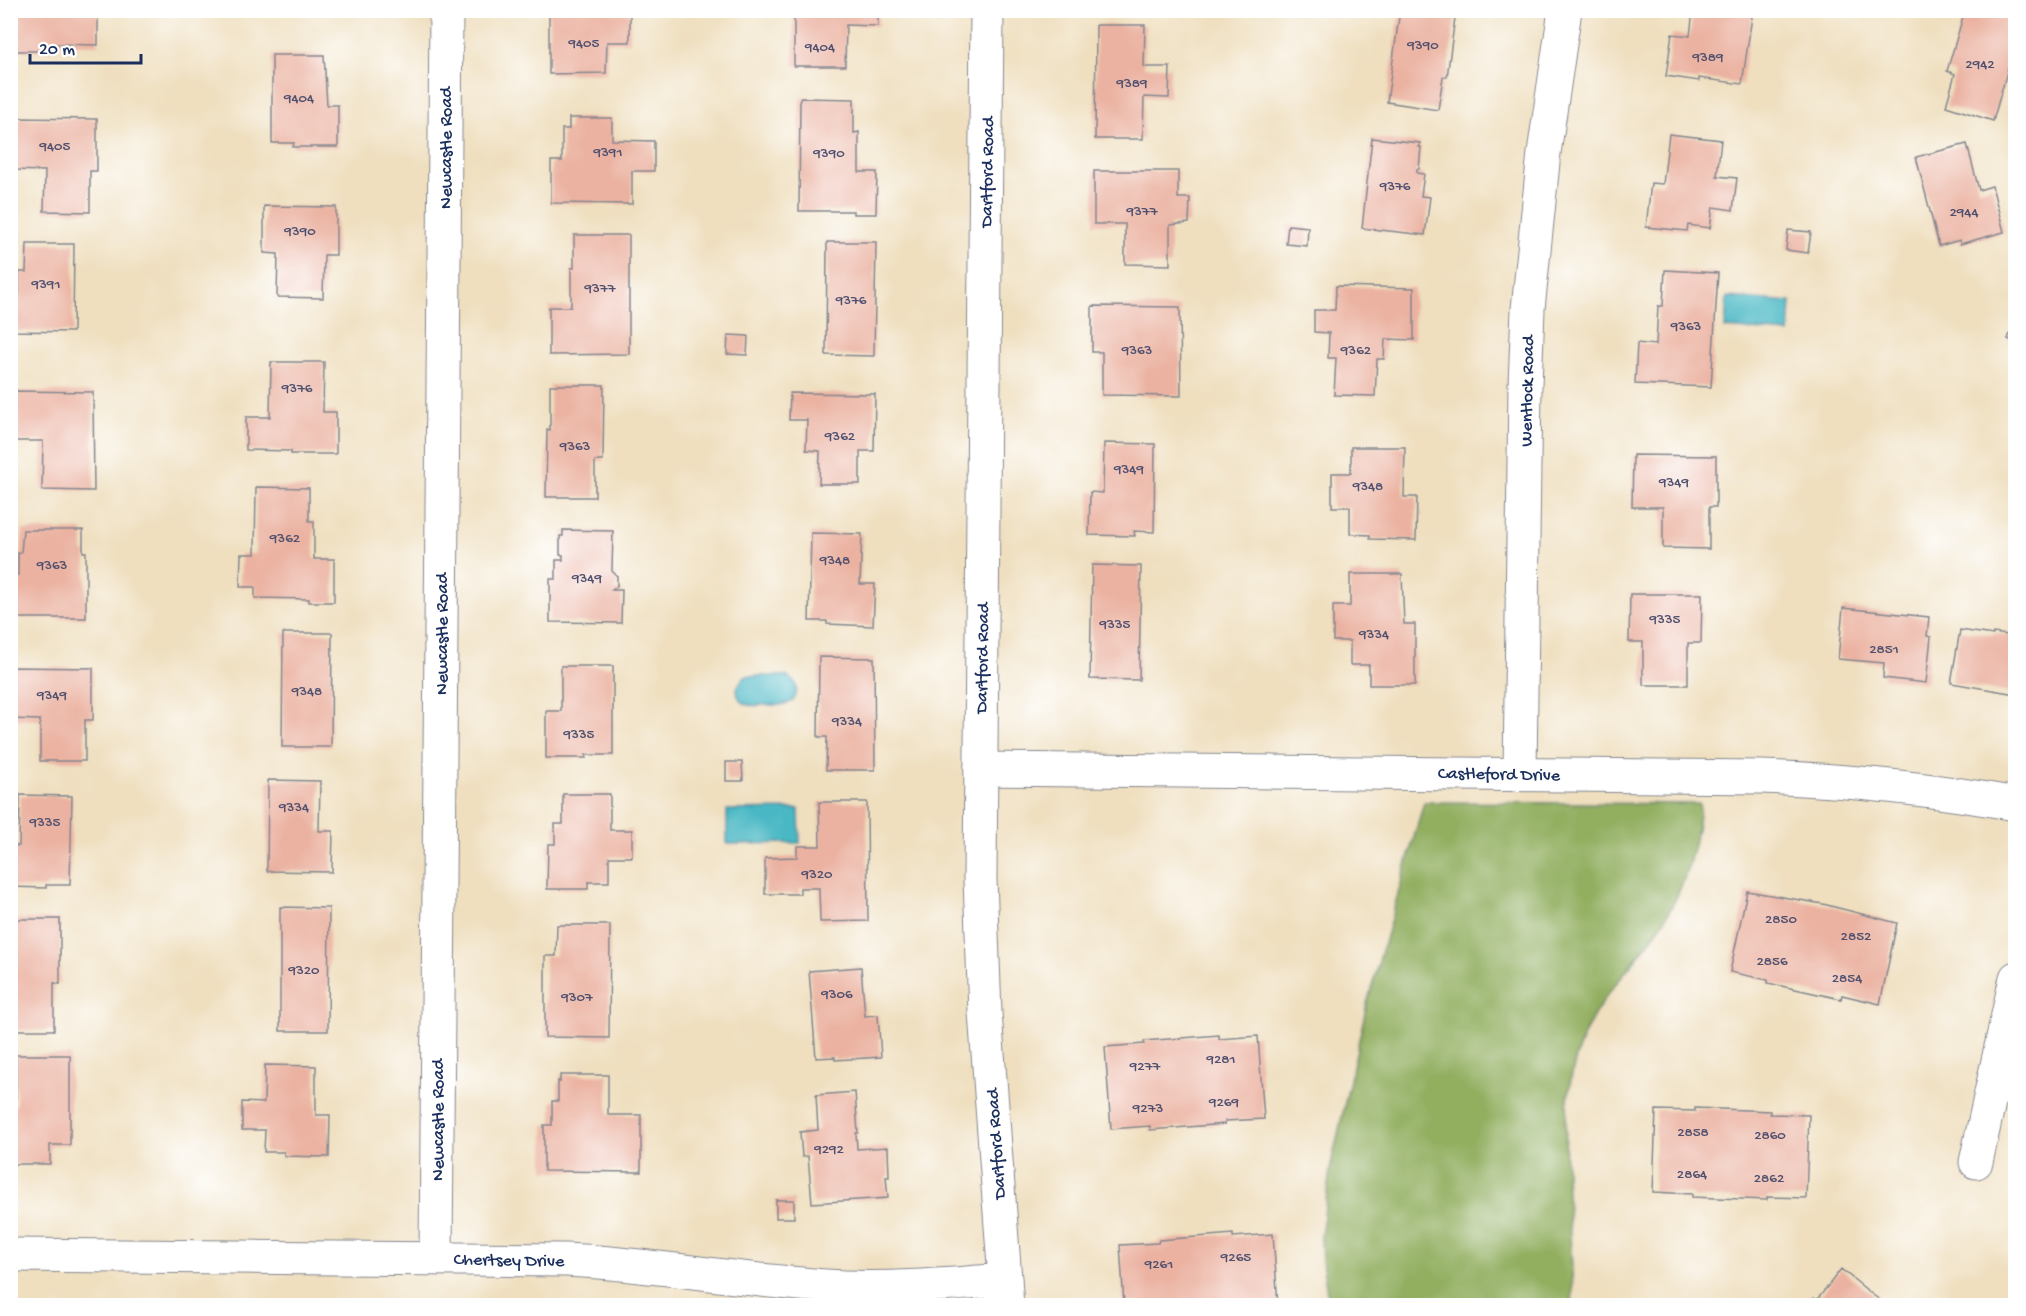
<svg xmlns="http://www.w3.org/2000/svg" width="2026" height="1316" viewBox="0 0 2026 1316" font-family="'Gochi Hand',sans-serif">
<rect width="100%" height="100%" fill="#fff"/>
<filter id="ink" filterUnits="userSpaceOnUse"><feTurbulence type="fractalNoise" baseFrequency=".0167" numOctaves="2"/><feDisplacementMap in="SourceGraphic" scale="12" xChannelSelector="R" yChannelSelector="G"/><feConvolveMatrix kernelMatrix="1 2 1 2 8 2 1 2 1" color-interpolation-filters="sRGB"/></filter>
<filter id="wash" filterUnits="userSpaceOnUse"><feTurbulence type="fractalNoise" baseFrequency=".008" numOctaves="4" result="noise"/><feDisplacementMap in="SourceGraphic" scale="24" xChannelSelector="R" yChannelSelector="G"/><feGaussianBlur stdDeviation="1.35" result="paint"/><feColorMatrix in="noise" values="0 0 0 0 0 0 0 0 0 0 0 0 0 0 0 0 0 1.4 0 .05"/><feComposite in="paint" operator="in"/></filter>
<g filter="url(#wash)">
<rect width="100%" height="100%" fill="#efdfbf"/>
<path fill="#92af61" stroke="#566f60" stroke-width="1.5" d="M1424,802L1700,804C1696,856 1679,905 1646,946C1621,978 1592,1008 1579,1048C1560,1103 1565,1175 1570,1233C1571,1258 1574,1281 1572,1305H1329L1322,1261L1321,1238L1330,1170L1367,1004Z"/>
<g fill="#4ab8c4" stroke="#327491" stroke-width="1.5">
<polygon points="1727,297 1791,302 1789,333 1725,328"/>
<path d="M747,676H787L796,684C800,708 781,705 764,705C758,705 751,707 745,704C739,701 737,694 737,688L742,679Z"/>
<polygon points="799,809 800,843 727,844 727,810"/>
</g>
<g id="blocks">
<g fill="#ebb2a1">
<polygon points="26,10 98,10 98,45 51,44 51,51 11,51 11,13 26,13"/>
<polygon points="549,10 608,10 608,13 630,13 630,42 607,42 606,73 549,74"/>
<polygon points="794,10 878,10 878,26 846,25 845,66 794,66"/>
<polygon points="1400,10 1456,10 1447,77 1443,77 1438,110 1387,102"/>
<polygon points="1693,10 1753,10 1742,84 1699,78 1699,81 1666,76 1672,34 1690,36"/>
<polygon points="1965,10 2016,10 2016,37 2010,53 2012,54 1993,121 1946,106 1955,74 1947,71"/>
<polygon points="1096,25 1145,25 1144,67 1170,67 1169,98 1144,97 1143,139 1095,139"/>
<polygon points="272,55 324,55 327,105 338,105 338,147 293,147 294,143 272,143"/>
<polygon points="800,98 854,99 854,133 859,132 859,172 877,172 876,214 853,214 853,211 799,211"/>
<polygon points="13,118 97,119 97,171 90,171 90,212 44,211 45,171 12,170"/>
<polygon points="569,118 612,118 612,140 654,141 654,171 632,171 632,204 551,203 551,161 562,161 562,129 569,129"/>
<polygon points="1669,134 1721,140 1717,176 1737,178 1733,210 1713,207 1710,228 1688,225 1687,231 1646,227 1651,183 1663,184"/>
<polygon points="1372,138 1420,143 1419,147 1421,147 1419,169 1417,169 1417,173 1424,174 1421,196 1430,197 1425,235 1362,228"/>
<polygon points="1967,144 1979,190 1992,186 2004,232 1960,244 1960,240 1939,246 1916,157"/>
<polygon points="1094,171 1178,171 1178,198 1190,198 1189,223 1170,225 1170,265 1125,264 1125,224 1094,224"/>
<polygon points="264,206 336,207 336,255 324,255 323,298 277,297 278,254 264,253"/>
<polygon points="1288,225 1308,227 1307,246 1286,244"/>
<polygon points="1788,230 1811,232 1808,253 1786,250"/>
<polygon points="574,235 629,235 629,354 549,355 549,307 571,307 571,268 574,268"/>
<polygon points="827,242 876,242 874,356 826,355"/>
<polygon points="27,244 74,244 73,332 11,331 11,293 19,294 19,272 26,272"/>
<polygon points="1665,270 1718,273 1711,387 1635,384 1637,343 1656,345 1658,306 1663,306"/>
<polygon points="1336,286 1414,288 1414,340 1385,339 1384,359 1377,359 1375,396 1334,395 1336,358 1328,358 1329,333 1314,332 1314,310 1335,310"/>
<polygon points="1092,306 1180,307 1181,396 1102,395 1102,352 1092,352"/>
<polygon points="2015,319 2016,319 2016,342 2008,339"/>
<polygon points="728,335 748,336 747,355 727,354"/>
<polygon points="271,362 324,362 323,412 336,412 336,454 291,454 291,451 246,450 246,417 270,417"/>
<polygon points="550,385 604,385 603,461 595,461 595,497 546,497 547,429 550,430"/>
<polygon points="12,391 93,392 94,491 42,490 43,441 12,441"/>
<polygon points="790,393 875,394 874,451 860,451 860,484 819,484 820,451 806,450 807,420 789,420"/>
<polygon points="1104,443 1155,444 1154,532 1134,531 1135,536 1089,535 1090,492 1103,493"/>
<polygon points="1351,447 1405,447 1404,497 1417,497 1416,540 1370,539 1370,535 1350,534 1350,507 1332,507 1332,473 1351,473"/>
<polygon points="1633,455 1716,456 1716,507 1709,507 1709,549 1663,548 1663,507 1632,507"/>
<polygon points="256,487 309,488 309,521 314,521 314,559 334,559 334,602 309,602 309,599 255,598 255,587 240,587 241,554 255,554"/>
<polygon points="23,530 83,530 83,552 86,552 86,618 10,618 10,575 18,575 18,553 21,553"/>
<polygon points="563,530 613,531 612,571 617,576 617,586 612,590 622,590 621,623 550,622 550,579 556,579 556,560 563,560 563,555 560,555 560,536 563,536"/>
<polygon points="811,533 862,534 860,584 875,584 873,626 827,624 827,621 809,621"/>
<polygon points="1092,565 1141,566 1139,680 1090,679"/>
<polygon points="1350,574 1402,574 1404,624 1415,624 1415,685 1369,685 1369,665 1350,665 1350,641 1333,641 1333,606 1350,606"/>
<polygon points="1630,594 1702,594 1701,643 1688,643 1688,685 1643,685 1643,642 1629,642"/>
<polygon points="1843,608 1929,617 1927,636 1931,637 1926,683 1883,678 1884,663 1838,659"/>
<polygon points="1960,630 1993,635 1993,633 2016,636 2016,694 1951,683"/>
<polygon points="283,633 332,633 331,747 282,747"/>
<polygon points="819,657 874,658 875,770 826,770 827,737 818,737"/>
<polygon points="561,666 613,666 613,755 586,755 586,758 546,758 546,711 561,711"/>
<polygon points="10,667 93,668 93,720 85,720 85,761 40,761 40,720 10,719"/>
<polygon points="726,762 742,762 743,781 726,781"/>
<polygon points="268,780 320,781 319,831 333,831 332,872 267,871"/>
<polygon points="563,794 610,794 610,830 632,830 632,857 609,857 609,882 588,882 588,889 547,889 548,844 555,844 555,824 563,824"/>
<polygon points="20,795 72,796 70,885 46,885 46,888 10,887 10,845 19,846"/>
<polygon points="819,802 867,802 868,921 820,922 819,888 800,888 800,894 765,894 765,858 797,857 797,846 820,846"/>
<polygon points="1747,891 1823,904 1897,923 1880,1004 1842,995 1841,999 1768,983 1768,980 1730,972"/>
<polygon points="280,907 329,908 328,1031 280,1031"/>
<polygon points="10,919 60,919 60,984 54,983 54,1030 10,1030"/>
<polygon points="557,925 610,925 609,1038 545,1037 545,956 556,956"/>
<polygon points="861,967 865,1016 878,1015 881,1057 835,1060 835,1057 816,1058 809,971"/>
<polygon points="1219,1035 1219,1039 1258,1036 1264,1119 1225,1121 1225,1124 1150,1130 1150,1126 1111,1129 1105,1047 1144,1044 1144,1041"/>
<polygon points="16,1055 70,1055 70,1145 50,1145 50,1164 10,1164 10,1106 16,1106"/>
<polygon points="265,1065 316,1066 316,1115 330,1115 329,1157 284,1156 284,1152 264,1152 265,1130 242,1130 242,1102 264,1103"/>
<polygon points="560,1075 608,1075 608,1115 641,1115 641,1172 544,1171 544,1125 552,1125 552,1101 558,1101 558,1081 560,1082"/>
<polygon points="855,1092 858,1133 856,1133 857,1149 888,1147 889,1177 886,1177 888,1198 812,1203 808,1156 802,1157 800,1132 818,1130 816,1095"/>
<polygon points="1695,1108 1770,1111 1770,1114 1809,1115 1806,1198 1767,1197 1767,1200 1692,1197 1692,1194 1653,1192 1656,1110 1695,1111"/>
<rect x="776" y="1200" width="18" height="18"/>
<polygon points="1233,1234 1233,1237 1273,1234 1278,1305 1124,1305 1120,1245 1158,1243 1159,1240"/>
<polygon points="1841,1269 1873,1295 1887,1305 1808,1305 1814,1298 1817,1300"/>
</g>
</g>
</g>
<g filter="url(#ink)">
<use href="#blocks" fill-opacity="0" stroke="#85878e" stroke-width="1.5"/>
<g fill="none" stroke-linecap="round" stroke-linejoin="round">
<g stroke="#85878e" stroke-width="35">
<g id="minor">
<polyline points="987,10 980,879 985,1013 1007,1306"/>
<path d="M981,769L1761,777C1847,780 1932,789 2016,804"/>
<polyline points="1520,773 1525,385 1528,309 1544,153 1565,10"/>
<polyline points="1976,1162 2016,978"/>
<path d="M10,1255L566,1260C659,1264 751,1283 844,1287C898,1289 952,1284 1005,1280"/>
<polyline points="436,1258 446,10"/>
</g>
</g>
<use href="#minor" stroke="#fff" stroke-width="33"/>
</g>
</g>
<g text-anchor="middle" stroke-width="4.5" stroke-linejoin="round" paint-order="stroke">
<g font-size="15" fill="#4f506f">
<text x="584" y="47">9405</text>
<text x="1423" y="49">9390</text>
<text x="820" y="51">9404</text>
<text x="1708" y="61">9389</text>
<text x="1980" y="68">2942</text>
<text x="1132" y="87">9389</text>
<text x="299" y="102">9404</text>
<text x="55" y="150">9405</text>
<text x="608" y="156">9391</text>
<text x="829" y="157">9390</text>
<text x="1395" y="190">9376</text>
<text x="1142" y="215">9377</text>
<text x="1964" y="216">2944</text>
<text x="300" y="235">9390</text>
<text x="46" y="288">9391</text>
<text x="600" y="292">9377</text>
<text x="851" y="304">9376</text>
<text x="1686" y="330">9363</text>
<text x="1137" y="354">9363</text>
<text x="1356" y="354">9362</text>
<text x="297" y="392">9376</text>
<text x="840" y="440">9362</text>
<text x="575" y="450">9363</text>
<text x="1129" y="473">9349</text>
<text x="1674" y="486">9349</text>
<text x="1368" y="490">9348</text>
<text x="285" y="542">9362</text>
<text x="835" y="564">9348</text>
<text x="52" y="569">9363</text>
<text x="587" y="582">9349</text>
<text x="1665" y="623">9335</text>
<text x="1115" y="628">9335</text>
<text x="1374" y="638">9334</text>
<text x="1884" y="653">2851</text>
<text x="307" y="695">9348</text>
<text x="52" y="699">9349</text>
<text x="847" y="725">9334</text>
<text x="579" y="738">9335</text>
<text x="294" y="811">9334</text>
<text x="45" y="826">9335</text>
<text x="817" y="878">9320</text>
<text x="1781" y="923">2850</text>
<text x="1856" y="940">2852</text>
<text x="1772" y="965">2856</text>
<text x="304" y="974">9320</text>
<text x="1847" y="982">2854</text>
<text x="837" y="998">9306</text>
<text x="577" y="1001">9307</text>
<text x="1221" y="1063">9281</text>
<text x="1145" y="1070">9277</text>
<text x="1224" y="1106">9269</text>
<text x="1148" y="1112">9273</text>
<text x="1693" y="1136">2858</text>
<text x="1770" y="1139">2860</text>
<text x="829" y="1153">9292</text>
<text x="1692" y="1178">2864</text>
<text x="1769" y="1182">2862</text>
<text x="1236" y="1261">9265</text>
<text x="1159" y="1268">9261</text>
</g>
<g font-size="18" fill="#1b2f5e" stroke="#fff">
<text transform="translate(445 148) rotate(-90)" y="6">Newcastle Road</text>
<text transform="translate(986 172) rotate(-89)" y="6">Dartford Road</text>
<text transform="translate(1526 391) rotate(-89)" y="6">Wentlock Road</text>
<text transform="translate(441 634) rotate(-90)" y="6">Newcastle Road</text>
<text transform="translate(981 658) rotate(-89)" y="6">Dartford Road</text>
<text transform="translate(1499 773) rotate(1)" y="6">Castleford Drive</text>
<text transform="translate(437 1120) rotate(-90)" y="6">Newcastle Road</text>
<text transform="translate(995 1144) rotate(-94)" y="6">Dartford Road</text>
<text transform="translate(509 1259) rotate(1)" y="6">Chertsey Drive</text>
</g>
</g>
<rect width="2026" height="1316" fill="none" stroke="#fff" stroke-width="36"/>
<path d="M30 54v9h111v-9" fill="none" stroke="#1b2f5e" stroke-width="3"/>
<text x="39" y="54" font-size="18" fill="#1b2f5e" stroke="#ffffff" stroke-width="4.5" paint-order="stroke">20 m</text>
</svg>
